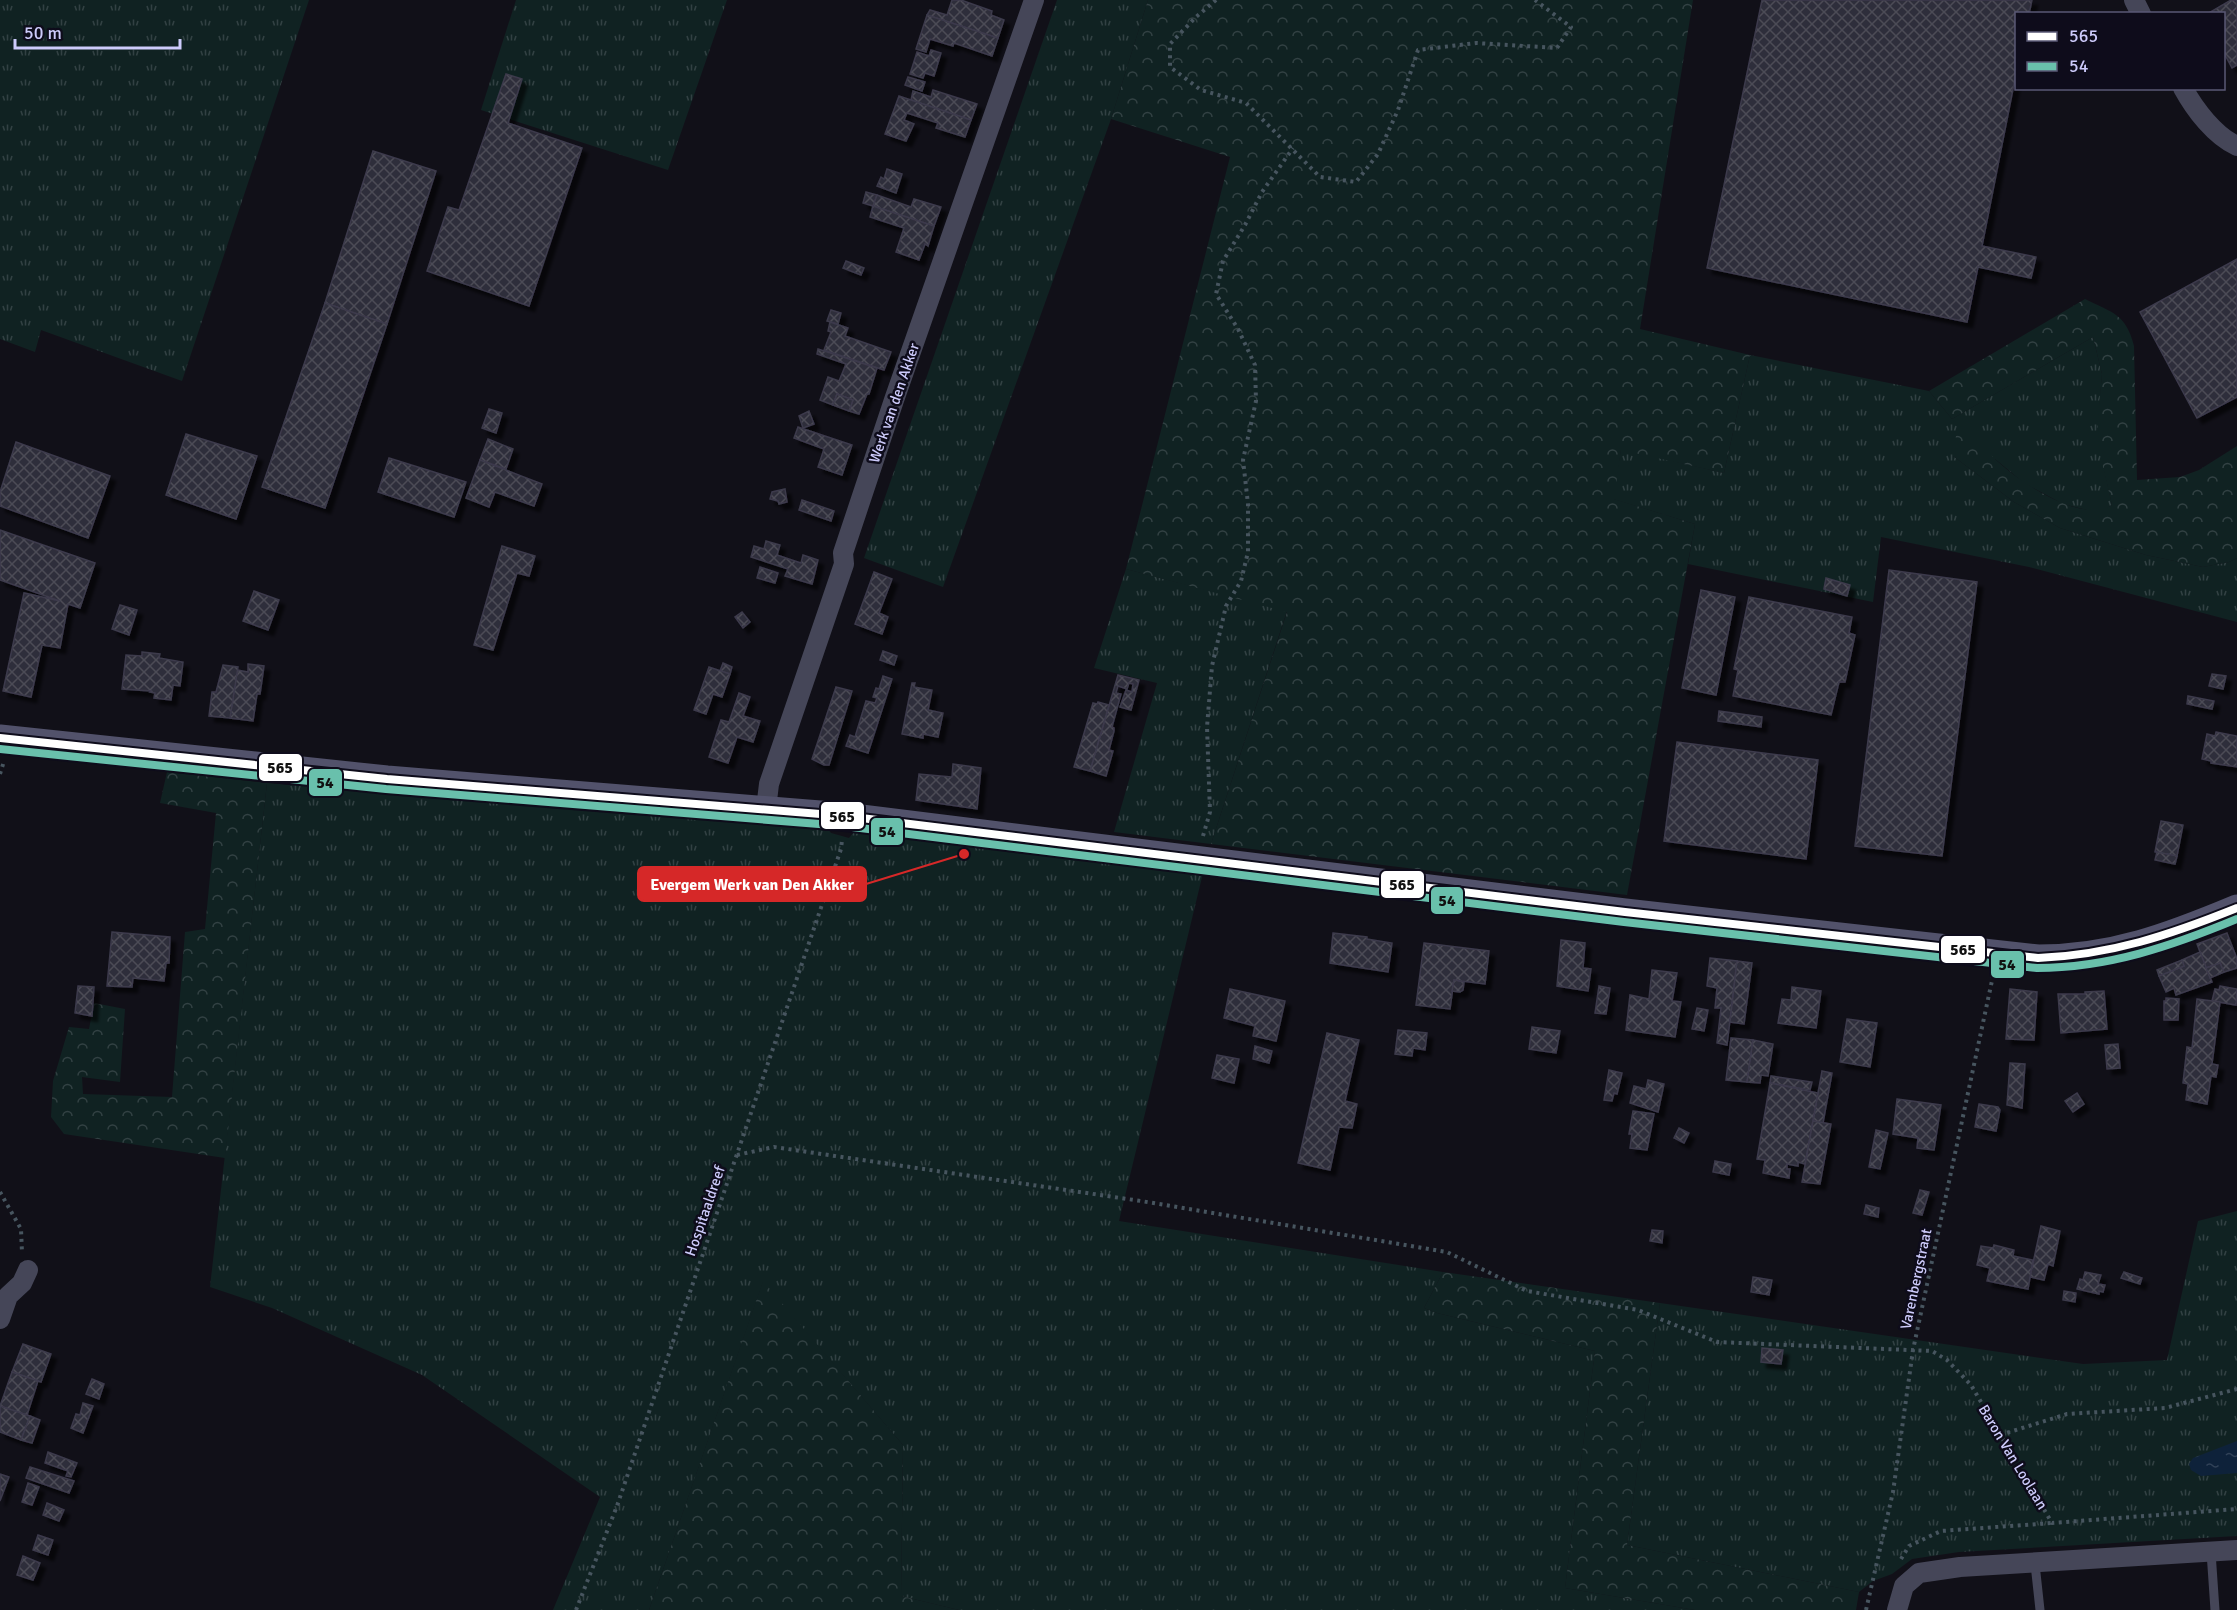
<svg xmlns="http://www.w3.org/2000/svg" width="2237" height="1610" viewBox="0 0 2237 1610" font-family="Signika,sans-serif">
<defs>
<pattern id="grass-tufts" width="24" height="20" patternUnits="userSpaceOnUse" patternTransform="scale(1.5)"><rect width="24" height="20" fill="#102222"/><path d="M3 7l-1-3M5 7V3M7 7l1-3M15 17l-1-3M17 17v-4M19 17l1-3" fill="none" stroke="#324143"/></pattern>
<pattern id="forest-crowns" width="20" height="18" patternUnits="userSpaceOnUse" patternTransform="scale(1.5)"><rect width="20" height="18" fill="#102222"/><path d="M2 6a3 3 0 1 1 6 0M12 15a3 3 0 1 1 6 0" fill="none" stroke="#324143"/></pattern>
<pattern id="water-ripples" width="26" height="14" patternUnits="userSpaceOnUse" patternTransform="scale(1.5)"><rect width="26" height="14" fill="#0e223a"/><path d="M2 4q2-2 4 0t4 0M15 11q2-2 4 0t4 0" fill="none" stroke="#304157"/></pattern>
<pattern id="building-cross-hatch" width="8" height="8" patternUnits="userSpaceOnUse" patternTransform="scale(1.5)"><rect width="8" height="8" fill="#2f2e3a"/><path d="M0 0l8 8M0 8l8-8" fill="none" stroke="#4c4b57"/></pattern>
<filter id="shadow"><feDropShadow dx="5.5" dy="5.5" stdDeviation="1.5" flood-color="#0009"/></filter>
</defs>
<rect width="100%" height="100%" fill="#111018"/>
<g fill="url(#grass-tufts)">
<polygon points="0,0 309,0 182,381 41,330 35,352 0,339"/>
<polygon points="516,0 727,0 668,170 481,110"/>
<polygon points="1057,0 1148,0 1111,119 943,587 864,558"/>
<polygon points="2093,337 2102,374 2097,437 2112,505 2104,510 2087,510 2063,504 2024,483 1995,459 1953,456 2014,502 2060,528 2146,555 2203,567 2229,562 2237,558 2237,622 2029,567 1881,537 1873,602 1688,564 1695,524 1613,499 1621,449 1724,473 1750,355 1929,391 1952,419"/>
<polygon points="1126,569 1287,611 1211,844 1114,832 1157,683 1094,668"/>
<polygon points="267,783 827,828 831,833 849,838 854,832 1203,873 1119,1221 1443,1272 1424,1308 1437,1313 1595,1351 1565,1588 1695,1610 959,1610 901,1596 903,1445 763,1282 649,1610 553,1610 600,1497 422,1375 272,1308 210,1287"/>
<polygon points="2237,1211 2237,1536 1959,1552 1912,1559 1892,1574 1873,1581 1859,1592 1627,1545 1660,1303 2083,1364 2167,1360 2198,1221"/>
</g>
<g fill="url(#forest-crowns)">
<polygon points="1148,0 1693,0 1640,329 1750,355 1724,473 1621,450 1614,499 1695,524 1627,895 1211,844 1287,612 1126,569 1230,157 1111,119"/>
<path d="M2085,299C2113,313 2126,314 2134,346L2137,480L2180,477L2199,470L2237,446V558L2229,562L2203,567L2146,555L2060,528L2014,502L1953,456L1956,436L1969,431C1978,440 1985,449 1994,458C2016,480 2082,525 2112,505L2096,437L2102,374L2093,337L1952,419L1929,391Z"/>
<polygon points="167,772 267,783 225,1158 64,1134 51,1117 53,1081 69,1027 89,1029 94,1003 125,1009 120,1082 82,1077 83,1094 172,1097 185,932 205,929 216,813 160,803"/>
<polygon points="1443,1272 1660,1303 1627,1545 1859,1592 1856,1610 1695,1610 1565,1588 1595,1351 1437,1313 1424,1308"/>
<polygon points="763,1281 903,1445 901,1596 959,1610 649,1610"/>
</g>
<polygon fill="url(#water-ripples)" points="2237,1441 2237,1473 2201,1476 2191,1470 2189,1464 2193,1458"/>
<g fill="url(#building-cross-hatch)" stroke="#3c3a4c" stroke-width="1.5" filter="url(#shadow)">
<polygon points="952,0 961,0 992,11 991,15 1004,20 998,38 927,15 930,10 947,15"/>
<polygon points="1762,0 2032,0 2029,14 2016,14 2016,74 1982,246 2036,257 2031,278 1978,267 1967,322 1707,268"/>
<polygon points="2231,0 2237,0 2237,65 2232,68 2224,53 2224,14 2207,14"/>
<polygon points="927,15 998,38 992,56 954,43 953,46 930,39 926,52 916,49"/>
<polygon points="931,50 941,53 934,76 925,73 923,78 910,74 917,52 929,56"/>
<polygon points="506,74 522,79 508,123 582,148 529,306 427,271 448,207 459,210"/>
<polygon points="908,77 925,82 922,91 905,85"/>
<polygon points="933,90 977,104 971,120 911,100 913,91 931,97"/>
<polygon points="899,96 971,120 965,137 936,128 938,123 907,113 904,120 914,124 906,141 885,134"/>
<polygon points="373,151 436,171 387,324 325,303"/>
<polygon points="887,169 902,174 896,193 877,186 881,177 884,179"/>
<polygon points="866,192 877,195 873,206 863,203"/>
<polygon points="877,195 911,207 914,199 941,207 934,226 873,206"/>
<polygon points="873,206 934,226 928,246 925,244 919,260 896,252 904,228 870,217"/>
<polygon points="2237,259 2237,397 2197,418 2140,312"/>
<polygon points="846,261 864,268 861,275 843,268"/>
<polygon points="325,303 387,324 325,508 262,487"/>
<polygon points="831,310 841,313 838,324 827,321"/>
<polygon points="830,322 848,328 845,336 891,352 884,370 824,350 831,332 828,331"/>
<polygon points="818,349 877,368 869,394 867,394 859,414 849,411 853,400 837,394 833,405 820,400 828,377 839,381 846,364 817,354"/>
<polygon points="837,394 853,400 849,411 833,405"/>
<polygon points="489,409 502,413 496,433 482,428"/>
<polygon points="809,411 814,424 803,428 799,416"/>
<polygon points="798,427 852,445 842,475 818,467 824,449 794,438"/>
<polygon points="186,434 257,456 236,519 166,495"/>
<polygon points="488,439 513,449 506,469 480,460"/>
<polygon points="16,442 110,476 88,538 0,506 0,492"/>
<polygon points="389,458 466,482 454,517 378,492"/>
<polygon points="480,460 542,484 534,506 495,492 489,507 466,498"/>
<polygon points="785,489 787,502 779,504 778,501 770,499 772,492"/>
<polygon points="802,500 834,511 831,521 799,510"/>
<polygon points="0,530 95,563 80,608 68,604 60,648 42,645 31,697 3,691 24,593 60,601 0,580"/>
<polygon points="766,541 780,545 777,555 801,563 803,555 818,560 812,584 785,576 788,569 751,557 754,546 764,549"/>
<polygon points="502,546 535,556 529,576 517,573 493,650 474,645"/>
<polygon points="760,567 778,573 775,583 757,578"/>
<polygon points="1889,570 1977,582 1942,856 1855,846"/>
<polygon points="874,572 892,579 879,613 888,617 882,634 855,624"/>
<polygon points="1826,578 1850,585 1847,596 1824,589"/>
<polygon points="1701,590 1735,597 1716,695 1682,688"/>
<polygon points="254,591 279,600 268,630 243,621"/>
<polygon points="1749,597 1852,617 1849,633 1855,635 1845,682 1839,682 1831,715 1733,696 1738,670 1734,669"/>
<polygon points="120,605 137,610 129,635 112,629"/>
<polygon points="742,612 750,622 743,628 735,617"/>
<polygon points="883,651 897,656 894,665 880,660"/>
<polygon points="142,652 160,654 159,658 183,662 180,686 173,685 171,700 154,698 155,693 150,692 151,691 122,689 126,655 142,656"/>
<polygon points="723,663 732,667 730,674 720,671"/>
<polygon points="248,664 264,666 260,694 257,694 253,721 230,718 237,670 248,672"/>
<polygon points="223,665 238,667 230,718 209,716 212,692 216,692"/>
<polygon points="709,667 730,674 722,697 713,694 706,714 694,710"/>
<polygon points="2212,674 2226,676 2223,689 2209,686"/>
<polygon points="1118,675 1139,680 1131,710 1120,707 1126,690 1132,692 1133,684 1129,683 1127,689 1118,686 1116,693 1121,694 1112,727 1114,728 1114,731 1109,750 1113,751 1106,776 1090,771"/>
<polygon points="883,676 892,679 868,753 846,746 850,735 855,737 866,701 875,703 877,698 873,697 876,688 879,689"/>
<polygon points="912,683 915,683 914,687 932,690 928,710 943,713 938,737 923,734 923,738 902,734"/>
<polygon points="836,687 852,691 829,765 824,765 812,759"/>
<polygon points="739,693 750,697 743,716 760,721 753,742 737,737 728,763 709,757 721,720 729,722"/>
<polygon points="2188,696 2214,701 2212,709 2187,704"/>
<polygon points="1098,702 1109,705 1090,771 1074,767 1093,703 1097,704"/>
<polygon points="1719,711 1762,717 1761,727 1718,721"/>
<polygon points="2216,732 2237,736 2237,767 2211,763 2211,761 2202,759 2207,734 2215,736"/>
<polygon points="1677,742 1818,760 1806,859 1664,841"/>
<polygon points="953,764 981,768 977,809 916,800 919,774 952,777"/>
<polygon points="2161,821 2183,825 2177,856 2155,852"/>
<polygon points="2157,852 2177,856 2175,864 2155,860"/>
<polygon points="112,932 170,937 169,963 166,963 164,981 133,978 132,987 107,986"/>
<polygon points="1333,933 1367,937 1367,939 1392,943 1388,972 1330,963"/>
<polygon points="2227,933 2237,959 2237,968 2224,972 2220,963 2206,968 2197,944"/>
<polygon points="1561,940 1585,943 1583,968 1591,969 1588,991 1557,986"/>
<polygon points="1424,943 1489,951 1485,984 1454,980 1450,1009 1416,1005"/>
<polygon points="2200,952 2212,982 2176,995 2174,988 2166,992 2159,976 2184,966 2182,960"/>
<polygon points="1710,958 1737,961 1727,1045 1717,1043 1721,1008 1715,1008 1717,988 1707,986"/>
<polygon points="2182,960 2184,966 2159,976 2157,970"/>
<polygon points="1737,961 1752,963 1744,1024 1730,1022"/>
<polygon points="2220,963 2224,972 2210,978 2206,968"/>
<polygon points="1652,970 1677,973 1672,1001 1681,1002 1675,1037 1626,1030 1630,995 1649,999"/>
<polygon points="1454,980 1464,982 1463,990 1460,992 1452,991"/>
<polygon points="78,986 94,987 92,1016 75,1013"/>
<polygon points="1599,986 1610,988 1606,1014 1595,1013"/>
<polygon points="2220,986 2237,989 2236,1005 2212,1001 2215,989 2219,990"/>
<polygon points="1792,987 1821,991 1816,1028 1778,1023 1782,999 1791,1000"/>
<polygon points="1230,989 1285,1001 1276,1041 1253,1036 1255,1026 1224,1018"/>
<polygon points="2010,989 2037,992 2034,1040 2006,1039"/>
<polygon points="2104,991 2107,1029 2061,1033 2058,994 2085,994 2085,992"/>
<polygon points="2166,998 2179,999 2178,1020 2164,1020 2164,1001 2166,1001"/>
<polygon points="2197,999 2220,1002 2212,1064 2218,1065 2216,1077 2211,1076 2207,1104 2186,1100 2188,1084 2183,1083 2187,1047 2192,1048"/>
<polygon points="1697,1008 1708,1010 1704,1031 1692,1029"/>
<polygon points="1847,1019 1877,1023 1870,1067 1840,1062"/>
<polygon points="1532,1027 1560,1031 1556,1053 1529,1049"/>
<polygon points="1398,1030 1427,1033 1425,1050 1413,1048 1412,1056 1395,1054"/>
<polygon points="1327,1033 1359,1040 1345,1101 1357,1104 1352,1128 1339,1127 1330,1170 1298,1163"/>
<polygon points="1731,1038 1753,1040 1747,1082 1726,1080"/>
<polygon points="1753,1040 1773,1044 1768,1076 1761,1075 1760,1083 1747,1082"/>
<polygon points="2118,1044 2120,1068 2107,1069 2105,1045"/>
<polygon points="1255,1046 1272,1051 1269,1063 1253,1059"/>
<polygon points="1217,1055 1239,1059 1234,1083 1212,1078"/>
<polygon points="2010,1063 2025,1064 2022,1108 2007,1105"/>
<polygon points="1609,1070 1622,1073 1617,1094 1614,1093 1612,1101 1604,1100"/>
<polygon points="1822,1071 1832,1073 1823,1123 1813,1121"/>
<polygon points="1771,1076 1812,1082 1810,1090 1770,1083"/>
<polygon points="1648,1080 1664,1084 1658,1112 1630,1103 1634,1086 1646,1089"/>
<polygon points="1770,1083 1818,1093 1805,1164 1798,1162 1798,1166 1787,1164 1787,1169 1790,1169 1789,1178 1763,1173 1765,1160 1757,1159"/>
<polygon points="2077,1093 2084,1104 2073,1112 2065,1101"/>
<polygon points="1897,1099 1941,1105 1934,1150 1917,1148 1918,1138 1893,1134"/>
<polygon points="1979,1104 1998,1107 2000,1110 1996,1131 1975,1127"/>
<polygon points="1633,1111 1654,1114 1647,1150 1630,1148 1632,1134 1629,1134"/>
<polygon points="1813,1121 1831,1124 1820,1184 1802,1182"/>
<polygon points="1679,1128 1689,1133 1684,1143 1674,1138"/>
<polygon points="1876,1130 1888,1133 1880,1169 1869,1167"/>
<polygon points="1715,1161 1731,1164 1729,1175 1713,1172"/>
<polygon points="1920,1190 1929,1192 1922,1215 1913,1213"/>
<polygon points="1866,1205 1879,1208 1878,1217 1864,1214"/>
<polygon points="2041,1226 2060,1231 2053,1266 2048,1264 2044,1280 2030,1277"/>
<polygon points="1652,1230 1663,1231 1662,1243 1650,1241"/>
<polygon points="1994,1245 2014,1250 2013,1256 2033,1260 2028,1289 1987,1281 1990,1268 1977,1265 1981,1246 1993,1248"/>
<polygon points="2085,1272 2101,1275 2098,1284 2105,1285 2103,1292 2099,1291 2099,1294 2077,1289 2080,1279 2083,1280"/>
<polygon points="2124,1272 2142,1278 2140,1284 2121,1278"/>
<polygon points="1753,1277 1772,1280 1769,1295 1751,1292"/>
<polygon points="2064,1291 2076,1293 2075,1302 2063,1300"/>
<polygon points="23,1344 51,1354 41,1382 12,1372"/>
<polygon points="1762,1348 1783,1350 1781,1364 1761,1362"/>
<polygon points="12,1372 38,1381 27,1415 0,1406"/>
<polygon points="92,1379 104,1384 99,1399 86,1394"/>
<polygon points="83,1403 93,1406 83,1433 71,1428 76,1414 80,1415"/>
<polygon points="0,1406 30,1416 21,1440 0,1432"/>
<polygon points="30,1416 40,1420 32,1443 21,1440"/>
<polygon points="48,1452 77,1463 71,1477 66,1476 68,1471 45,1463"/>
<polygon points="30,1467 74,1481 69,1493 26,1478"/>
<polygon points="0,1474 9,1477 0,1501"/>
<polygon points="28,1483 39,1487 32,1505 22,1502"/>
<polygon points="47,1503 64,1510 59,1521 43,1515"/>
<polygon points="38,1535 53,1540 48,1555 33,1550"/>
<polygon points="23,1556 40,1563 33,1580 17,1575"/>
</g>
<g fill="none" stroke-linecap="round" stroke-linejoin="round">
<g stroke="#47555f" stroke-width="4" stroke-dasharray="3 4.5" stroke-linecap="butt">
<polyline points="1216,0 1196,17 1170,44 1170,67 1201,90 1246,103 1320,177 1356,182 1378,154 1398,110 1418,50 1476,43 1557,48 1571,27 1535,0"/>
<polyline points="0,774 4,761"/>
<polyline points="1203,836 1210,812 1207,727 1212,666 1226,606 1241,581 1248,552 1248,504 1243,460 1256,401 1255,365 1238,329 1216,294 1223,261 1245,225 1262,192 1293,148"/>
<polyline points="737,1155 774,1147 1141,1201 1447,1252 1527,1291 1638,1310 1717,1342 1932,1351 1947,1360 1971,1385 2052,1523 2237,1509"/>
<polyline points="0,1192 21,1229 22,1253"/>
<polyline points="2000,1435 2067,1414 2165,1408 2237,1389"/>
<polyline points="1901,1559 1909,1546 1941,1531 2052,1523"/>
<polyline points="576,1610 617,1506 841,849 842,840"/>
<polyline points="1866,1610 1893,1492 1913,1350 1993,976"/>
</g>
<g stroke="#454658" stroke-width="9">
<polyline points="2211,1552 2215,1610"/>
<polyline points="2035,1564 2040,1610"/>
</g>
<g stroke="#454658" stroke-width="20">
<polyline points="2134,0 2141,14"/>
<path d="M2183,88C2195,110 2215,136 2237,146"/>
<polyline points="766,809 769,784 844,564 843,553 894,400 1034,0"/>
<polyline points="0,1319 8,1296 22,1283 28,1270"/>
<polyline points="1897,1610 1904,1586 1919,1573 1960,1567 2237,1550"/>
</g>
<path stroke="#52526b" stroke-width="27" d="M0,738L387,779L845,816L1625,912L2038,958C2112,958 2170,936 2237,908"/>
<g stroke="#0e0c1b" stroke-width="12">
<path id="bus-1" d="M0,738L387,779L845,816L1625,912L2038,958C2111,955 2170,935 2237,908"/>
</g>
<g stroke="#0e0c1b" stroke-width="12">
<path id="bus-2" d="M0,749L386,789L844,826L1624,922L2037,968C2108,968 2172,946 2237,919"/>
</g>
<use href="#bus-1" stroke="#fff" stroke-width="8"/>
<use href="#bus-2" stroke="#69c0ac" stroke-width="8"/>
</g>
<g text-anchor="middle" stroke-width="5" stroke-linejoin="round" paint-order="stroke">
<g font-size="15" fill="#cdcbfb" stroke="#0e0c1b">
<text transform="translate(894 403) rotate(-71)" y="5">Werk van den Akker</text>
<text transform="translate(705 1211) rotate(-71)" y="5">Hospitaaldreef</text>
<text transform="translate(1916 1279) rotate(-78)" y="5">Varenbergstraat</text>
<text transform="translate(2013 1457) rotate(59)" y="5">Baron Van Loolaan</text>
</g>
</g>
<path fill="none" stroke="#d62828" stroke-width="2" d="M964 854L866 884"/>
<circle fill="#d62828" stroke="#0e0c1b" stroke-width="2" cx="964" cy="854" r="6"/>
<rect fill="#d62828" stroke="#d62828" stroke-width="2" x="638" y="867" width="228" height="34" rx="6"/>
<g font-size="16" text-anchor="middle" font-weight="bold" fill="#fff">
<text x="752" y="890">Evergem Werk van Den Akker</text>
</g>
<g stroke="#0e0c1b" stroke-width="2">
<rect x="258" y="753" width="45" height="29" rx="6" fill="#fff"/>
<rect x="308" y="768" width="35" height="29" rx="6" fill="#69c0ac"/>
<rect x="820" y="801" width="45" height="29" rx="6" fill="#fff"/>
<rect x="870" y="817" width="34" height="29" rx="6" fill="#69c0ac"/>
<rect x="1380" y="870" width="45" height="29" rx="6" fill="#fff"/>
<rect x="1430" y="886" width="34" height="29" rx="6" fill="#69c0ac"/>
<rect x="1940" y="935" width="46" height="29" rx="6" fill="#fff"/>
<rect x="1990" y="950" width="35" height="29" rx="6" fill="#69c0ac"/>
</g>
<g font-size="16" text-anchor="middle" font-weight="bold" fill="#111">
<text x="280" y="773">565</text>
<text x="325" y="788">54</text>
<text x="842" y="822">565</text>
<text x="887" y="837">54</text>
<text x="1402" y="890">565</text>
<text x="1447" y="906">54</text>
<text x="1963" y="955">565</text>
<text x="2007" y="970">54</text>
</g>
<rect x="2015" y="12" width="210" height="78" fill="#0e0c1b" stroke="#5a5875" stroke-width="1.5"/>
<rect x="2027" y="32" width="30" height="9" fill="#ffffff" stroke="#5a5875" stroke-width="1.5"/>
<text x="2069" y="42" font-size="18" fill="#cdcbfb">565</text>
<rect x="2027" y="62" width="30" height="9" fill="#69c0ac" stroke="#5a5875" stroke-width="1.5"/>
<text x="2069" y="72" font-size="18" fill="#cdcbfb">54</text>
<path d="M15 39v9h165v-9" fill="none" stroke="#cdcbfb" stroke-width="3"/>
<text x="24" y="39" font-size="18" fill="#cdcbfb" stroke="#0e0c1b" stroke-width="4.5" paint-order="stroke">50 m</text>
</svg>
